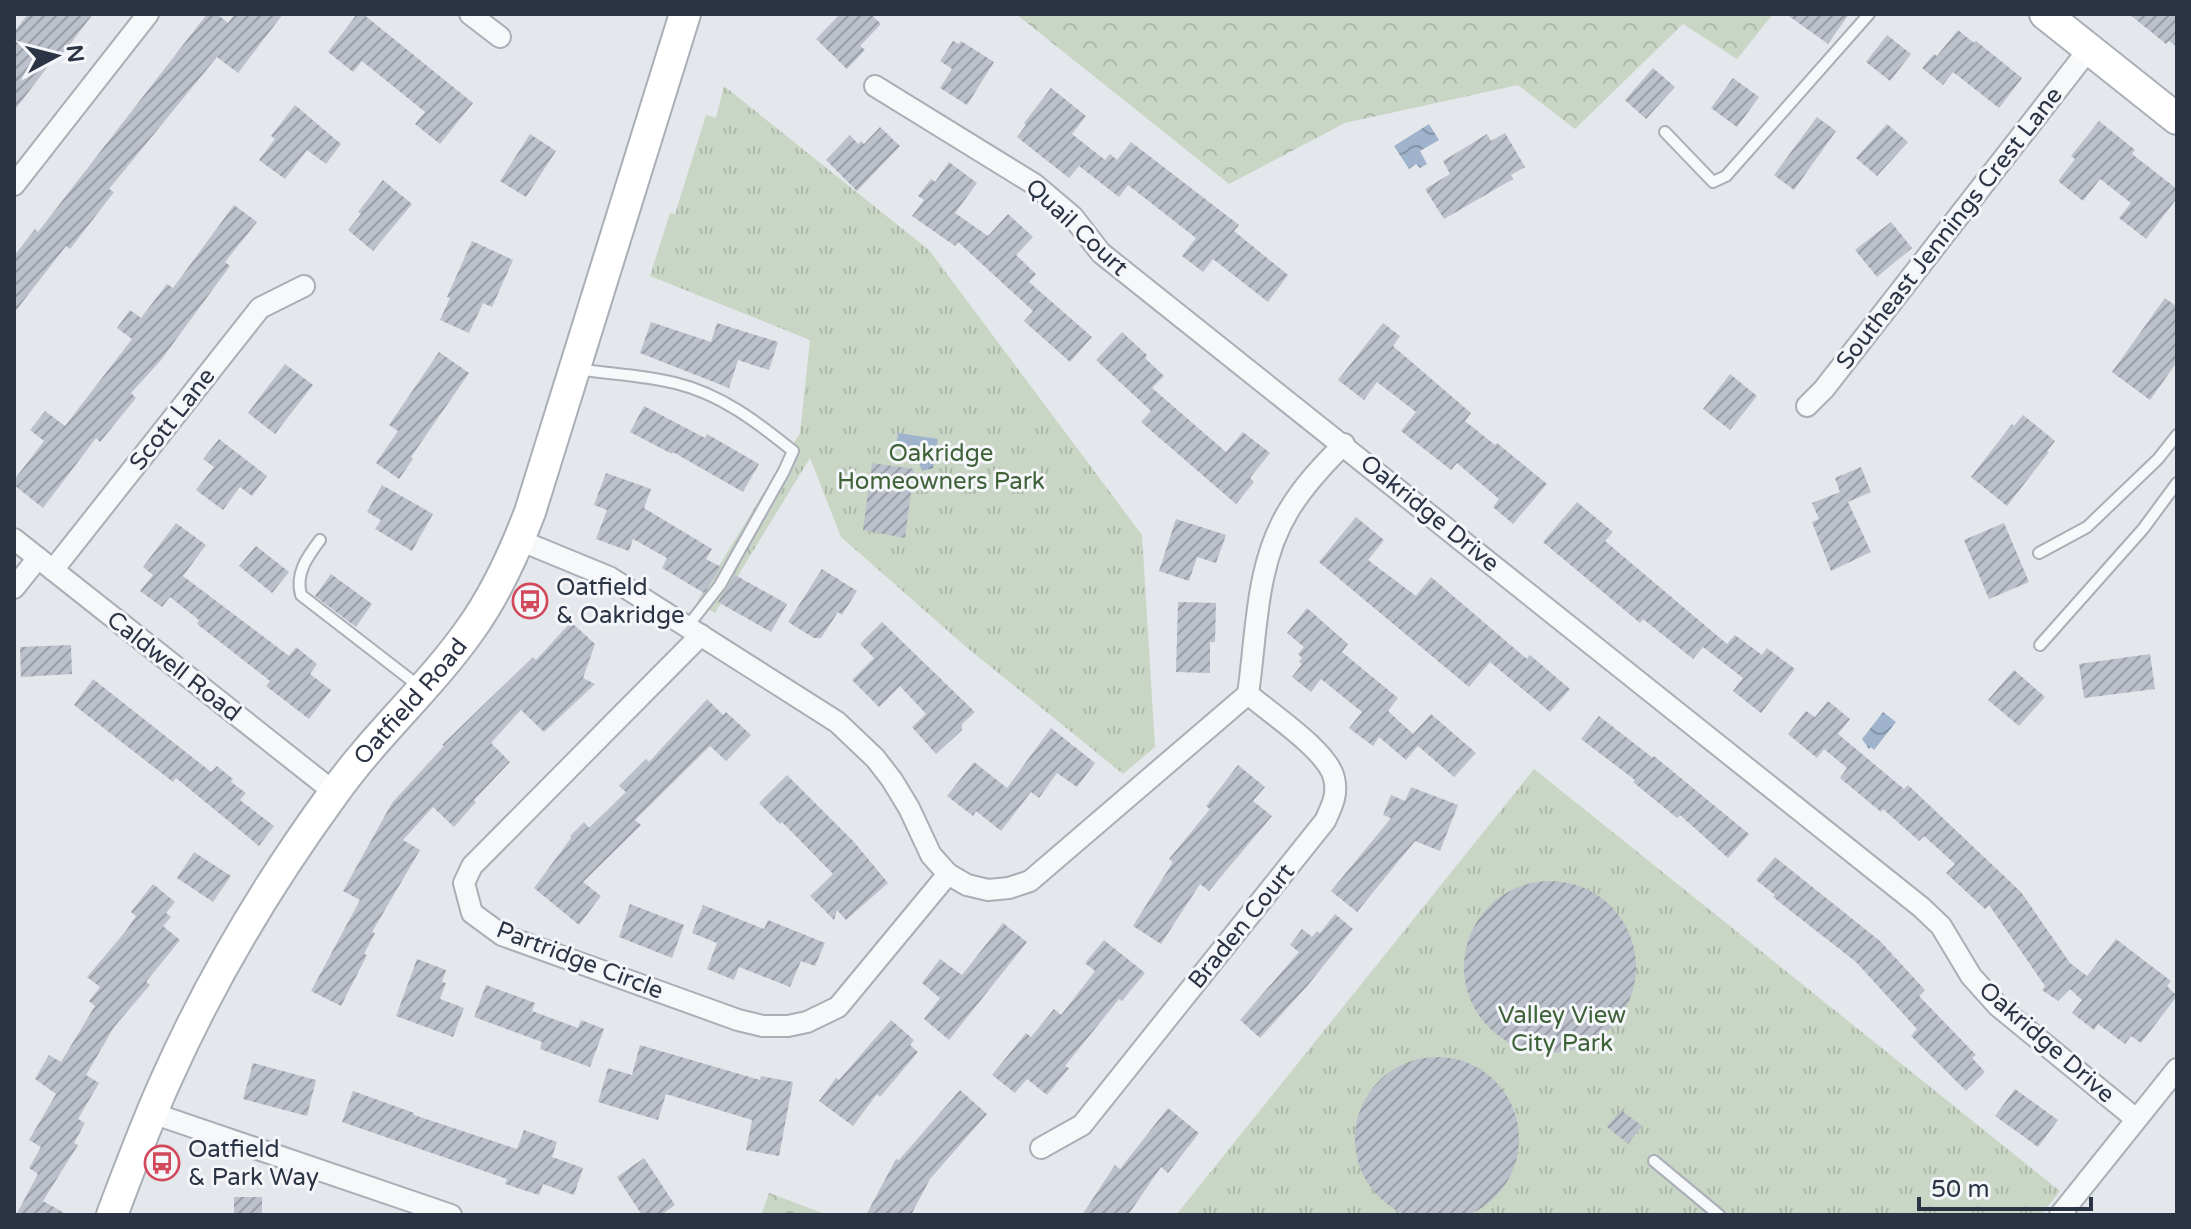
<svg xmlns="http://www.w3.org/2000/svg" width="2191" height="1229" viewBox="0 0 2191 1229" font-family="'Varela Round',sans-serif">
<defs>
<pattern id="forest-crowns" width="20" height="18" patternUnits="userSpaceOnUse" patternTransform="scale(2)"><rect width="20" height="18" fill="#c9d6c5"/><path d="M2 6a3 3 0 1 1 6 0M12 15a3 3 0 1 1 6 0" fill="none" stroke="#adb8ab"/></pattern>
<pattern id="park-tufts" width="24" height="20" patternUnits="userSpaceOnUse" patternTransform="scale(2)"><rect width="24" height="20" fill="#c9d6c5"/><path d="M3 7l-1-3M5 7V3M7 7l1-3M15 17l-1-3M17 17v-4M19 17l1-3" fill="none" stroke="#adb8ab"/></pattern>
<pattern id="water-waves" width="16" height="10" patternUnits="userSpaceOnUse" patternTransform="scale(2)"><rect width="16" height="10" fill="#9fb4cc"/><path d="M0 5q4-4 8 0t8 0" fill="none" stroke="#8293a7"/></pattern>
<pattern id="building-hatch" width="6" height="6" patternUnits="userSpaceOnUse" patternTransform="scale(2)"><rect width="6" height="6" fill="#bbc0ca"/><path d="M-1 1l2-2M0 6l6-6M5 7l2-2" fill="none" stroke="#989da6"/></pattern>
</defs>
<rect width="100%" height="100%" fill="#e4e7ec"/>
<g fill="url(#forest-crowns)">
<polygon points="1016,14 1773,14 1737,59 1683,24 1575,129 1518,85 1345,123 1229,184"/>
<polygon points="769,1193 828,1215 761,1215"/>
</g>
<g fill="url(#park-tufts)">
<polygon points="724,86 929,250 1142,535 1155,747 1123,774 965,646 841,537 810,458 715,613 697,602 800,433 810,340 650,276 670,213 675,214 706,115 716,118"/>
<polygon points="1534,769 2060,1191 2041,1215 1176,1215"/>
</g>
<g fill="url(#water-waves)">
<polygon points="1429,124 1439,140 1420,151 1427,164 1420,168 1416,164 1409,169 1394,146"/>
<polygon points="898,433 938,439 933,468 922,471 917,458 896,449"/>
<polygon points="1883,712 1896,722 1874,750 1871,747 1869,749 1862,739"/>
</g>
<g fill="url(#building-hatch)">
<polygon points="28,14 93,14 58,60 55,57 14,111 14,32"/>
<polygon points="207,14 217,14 228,23 235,14 283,14 238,73 217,57 109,189 114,192 70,249 66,246 14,313 14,256 35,229 38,232"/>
<polygon points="357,14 363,14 473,103 440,144 415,124 425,112 362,61 353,72 328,52"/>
<polygon points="840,14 871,14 881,24 860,46 865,50 847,69 816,39"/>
<polygon points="1786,14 1849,14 1828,44"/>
<polygon points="2129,14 2177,14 2177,47 2169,41 2166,44"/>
<polygon points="1958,30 1974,43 1976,41 2022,78 1999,108 1953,72 1943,85 1922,68 1934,54 1937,56"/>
<polygon points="1887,35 1911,54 1890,81 1866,62"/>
<polygon points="953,41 959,44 961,41 994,62 967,105 940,88 952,69 940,61"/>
<polygon points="1653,68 1675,87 1646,119 1625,100"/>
<polygon points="1733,78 1759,97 1737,127 1711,108"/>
<polygon points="1051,88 1086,116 1072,134 1105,160 1110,154 1117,160 1131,142 1239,225 1234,231 1288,275 1268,302 1213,259 1203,272 1182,256 1196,238 1128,185 1119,197 1079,166 1069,178 1017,137 1026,125 1024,123"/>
<polygon points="295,105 341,144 326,164 307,150 285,179 259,160 275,139 271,136"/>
<polygon points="1817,117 1836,131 1794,190 1774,175"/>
<polygon points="2099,121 2135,150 2132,154 2177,189 2177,198 2146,239 2119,218 2131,203 2100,179 2083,201 2058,181 2075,159 2071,156"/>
<polygon points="1887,124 1908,142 1877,176 1856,158"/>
<polygon points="880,127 900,146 857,191 826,160 850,135 858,144 861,141 864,144"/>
<polygon points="1505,133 1525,167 1511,175 1513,179 1444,219 1425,189 1450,174 1443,161 1487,134 1491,141"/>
<polygon points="530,134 556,151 526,197 500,181"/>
<polygon points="949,162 977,183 955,213 988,236 1008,214 1033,237 1016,255 1036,274 1029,282 1092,337 1070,362 1024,321 1033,311 958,242 955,246 912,216 924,200 918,196 931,179 935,182"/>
<polygon points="383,180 412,204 373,251 348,230 361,214 358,212"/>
<polygon points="234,205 257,222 225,262 230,266 161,360 131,393 136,398 100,442 96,438 43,508 14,485 14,480 44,441 30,430 45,411 65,426 132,339 117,328 130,310 141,318 167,284 173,288"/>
<polygon points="1891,222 1912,248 1877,277 1855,250"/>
<polygon points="472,241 513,260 492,307 483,303 469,333 440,320 450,298 447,297"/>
<polygon points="2165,298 2177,307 2177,362 2150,400 2112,372"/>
<polygon points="651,322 711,342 717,323 778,342 769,370 738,360 729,388 640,353"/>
<polygon points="1383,323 1400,336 1393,346 1471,413 1465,421 1495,445 1497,443 1547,484 1513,524 1493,507 1499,499 1457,463 1451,470 1401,431 1416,412 1377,382 1364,400 1338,380"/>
<polygon points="1122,332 1147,355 1145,358 1164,376 1152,388 1226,452 1243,432 1270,453 1250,478 1254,482 1236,504 1141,422 1151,411 1096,360"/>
<polygon points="439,352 469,373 411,457 413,459 399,479 376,463 398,431 389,425"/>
<polygon points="285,364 313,385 275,434 248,413"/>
<polygon points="1730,374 1757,396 1730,430 1703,409"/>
<polygon points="644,406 705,438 707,434 759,464 743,492 673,452 672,454 630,432"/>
<polygon points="2023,415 2055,441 2047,451 2049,452 2007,506 1971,477 2012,424 2014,426"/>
<polygon points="219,439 267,476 252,496 240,487 223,510 196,490 214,467 203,459"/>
<polygon points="872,463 914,469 905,538 863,530"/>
<polygon points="1861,467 1871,492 1848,502 1871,552 1831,571 1812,522 1819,519 1812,503 1840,492 1835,478"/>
<polygon points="606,473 651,489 644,508 712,549 706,559 721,567 704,593 662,568 667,558 633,539 629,551 596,539 607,510 594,505"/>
<polygon points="382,485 433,514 412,551 375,529 381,520 367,512"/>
<polygon points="1577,502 1613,532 1605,541 1727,644 1735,635 1762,655 1767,648 1795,669 1761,713 1733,691 1743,678 1703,647 1693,659 1643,619 1640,623 1543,542"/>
<polygon points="1356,517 1384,540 1368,560 1416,596 1431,577 1527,659 1530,655 1570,689 1550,712 1490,662 1469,687 1319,562"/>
<polygon points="1176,519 1226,535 1216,563 1197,557 1189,581 1159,571"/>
<polygon points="176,523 206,545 183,576 289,656 296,647 317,664 310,674 331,690 309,719 266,686 270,681 197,624 199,620 170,597 162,607 140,591 153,575 143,567"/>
<polygon points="2004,523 2029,582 1989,599 1964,540"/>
<polygon points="256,546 289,572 272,593 239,566"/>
<polygon points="822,569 857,591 842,615 838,612 821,638 814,638 788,622"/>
<polygon points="331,574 372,604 356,627 315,596"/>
<polygon points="735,575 787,604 771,632 718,602"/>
<polygon points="1178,602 1216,603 1215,642 1210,642 1210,673 1176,672"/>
<polygon points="1307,608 1348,644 1342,652 1398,698 1388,711 1413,734 1431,714 1476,753 1454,777 1418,746 1406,760 1379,737 1373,746 1349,728 1362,712 1321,679 1311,692 1292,677 1302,664 1299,662 1302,658 1298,654 1304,647 1287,633"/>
<polygon points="571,622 595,644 583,678 595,684 544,732 521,710 491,743 510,762 474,800 476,802 454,827 433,807 403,840 420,850 372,932 375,933 364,954 367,955 341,1006 311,991 360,900 343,891 392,803 444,746 442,745 533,657 536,660"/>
<polygon points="882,622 975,712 962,724 962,730 936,754 912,727 926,714 900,686 879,707 852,680 874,658 860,644"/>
<polygon points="71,645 72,674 21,677 20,647"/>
<polygon points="2150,654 2155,689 2084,698 2079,664"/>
<polygon points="2014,670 2045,697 2019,726 1988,700"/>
<polygon points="93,679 211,772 217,766 233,779 231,782 246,793 240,800 274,826 259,846 176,778 173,782 74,705"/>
<polygon points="707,699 723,715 726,712 751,735 726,761 710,746 635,820 641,825 583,882 601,896 579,925 534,888 571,838 570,836 584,822 589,828 626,792 619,786 646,759 649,762"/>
<polygon points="1828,701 1850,719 1838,734 1904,789 1908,785 2021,892 2070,963 2087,976 2116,939 2171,981 2167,986 2177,996 2141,1043 2131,1036 2125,1044 2098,1024 2094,1030 2072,1013 2082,1000 2070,989 2058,1001 2042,990 2045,986 1989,905 1985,909 1946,873 1955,864 1924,836 1919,841 1883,809 1881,812 1840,778 1847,768 1824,749 1817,758 1788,734 1806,711 1815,717"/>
<polygon points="1599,716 1653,758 1654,756 1749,834 1728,858 1680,815 1677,818 1633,782 1635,780 1581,739"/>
<polygon points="1051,728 1095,763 1077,787 1057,773 1039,798 1031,792 1001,831 976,811 973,816 947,796 974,762 1007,788"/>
<polygon points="1238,765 1265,787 1253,801 1272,816 1209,891 1200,884 1161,944 1133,926 1173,862 1169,859 1210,809 1206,806"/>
<polygon points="787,775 854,842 888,883 846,920 837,910 834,920 810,896 833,874 782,822 780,824 759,803"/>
<polygon points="1411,787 1458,805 1440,851 1415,841 1357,912 1331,891 1391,818 1383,815 1391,795 1405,801"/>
<polygon points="194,852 231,876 213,902 177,878"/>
<polygon points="1775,857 1880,941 1925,990 1919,996 1976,1055 1972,1058 1985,1072 1966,1091 1911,1036 1917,1029 1856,962 1773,897 1775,895 1756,880"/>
<circle cx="1550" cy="967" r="86"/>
<polygon points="153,884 175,902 166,913 171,917 163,926 180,940 146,982 150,985 114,1027 86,1075 99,1083 78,1119 85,1123 74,1143 78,1145 43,1201 68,1215 16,1215 38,1174 29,1168 41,1147 29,1140 56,1094 35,1079 49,1055 61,1062 95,1006 89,1001 100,987 87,977 125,932 136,916 131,912"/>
<polygon points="630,904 684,925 672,958 619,937"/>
<polygon points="703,905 764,929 768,920 825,943 815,966 801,961 790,987 739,967 734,980 707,969 717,943 692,933"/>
<polygon points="1335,914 1353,929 1308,985 1260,1038 1240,1020 1299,952 1290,945 1302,929 1312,937 1317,931 1320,933"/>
<polygon points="1003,923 1027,942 949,1040 924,1019 940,998 922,983 940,959 962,975"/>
<polygon points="1104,940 1145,973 1122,1001 1119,999 1065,1066 1069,1068 1047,1095 1027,1079 1015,1093 992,1075 1026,1033 1031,1037 1054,1009 1061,1015 1095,971 1085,963"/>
<polygon points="417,959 446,970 442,982 446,983 440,999 464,1008 453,1037 396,1016"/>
<polygon points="486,985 535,1003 532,1011 578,1028 581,1020 604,1029 590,1067 540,1049 542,1042 474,1017"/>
<polygon points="891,1020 914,1040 910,1045 918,1052 880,1097 877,1094 853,1126 819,1101 836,1078 839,1080"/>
<polygon points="640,1045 760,1080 761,1076 793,1082 779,1156 746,1150 752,1120 666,1094 658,1120 598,1102 608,1068 632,1075"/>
<circle cx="1437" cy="1139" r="82"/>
<polygon points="253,1063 316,1080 307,1116 243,1099"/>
<polygon points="2015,1089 2058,1120 2038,1147 1995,1116"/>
<polygon points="960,1090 987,1114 930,1179 911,1215 866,1215 896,1159 899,1160"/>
<polygon points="353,1091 414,1113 414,1115 517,1149 524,1130 557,1142 552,1157 583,1168 574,1195 543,1184 539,1195 505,1184 507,1179 342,1122"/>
<polygon points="1168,1108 1199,1133 1168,1173 1161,1167 1128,1215 1082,1215 1115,1165 1120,1169"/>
<polygon points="1621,1110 1642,1126 1628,1144 1607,1127"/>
<polygon points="644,1158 675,1205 661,1215 642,1215 617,1177"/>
<rect x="234" y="1197" width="28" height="18"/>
</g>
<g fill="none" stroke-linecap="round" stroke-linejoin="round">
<g stroke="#a9aeb7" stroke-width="14">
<g id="lane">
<polyline points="1665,132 1713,182 1726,176 1869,14"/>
<path d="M577,369C609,374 644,375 675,383C721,394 757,422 793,451L784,471L720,585L687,627"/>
<path d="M320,540C307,557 295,574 301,595L420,687"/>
<polyline points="2039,553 2087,527 2158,459 2177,435"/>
<polyline points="2040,645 2143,529 2177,483"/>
<polyline points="1654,1161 1719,1215"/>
</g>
</g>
<g stroke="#a9aeb7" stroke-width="24">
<g id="street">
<polyline points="470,14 500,37"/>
<polyline points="875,86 1034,184 1073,217 1101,253 1921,907 1941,926 1971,976 1998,1006 2136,1119"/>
<polyline points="14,185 148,14"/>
<polyline points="1807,406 1824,389 2089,49"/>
<polyline points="14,539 334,792"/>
<path d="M519,540L609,577L837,722L875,758L892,780L909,808L931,855L948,874L967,885L988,890L1009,888L1030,881L1248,694C1257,633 1255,565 1289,510C1304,485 1324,464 1344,444"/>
<polyline points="53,570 260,308 304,286"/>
<polyline points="14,588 38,558"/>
<polyline points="701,635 472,866 464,883 472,913 502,935 738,1020 763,1026 788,1026 807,1022 838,1007 948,874"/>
<polyline points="152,1113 451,1215"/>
<path d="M1041,1148L1082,1125L1325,821C1332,806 1338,795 1334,778C1328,751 1270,713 1248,694"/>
<polyline points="2060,1215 2177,1069"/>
</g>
</g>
<g stroke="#a9aeb7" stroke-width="34">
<g id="secondary">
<polyline points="2045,14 2177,119"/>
<path id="s1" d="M112,1215C129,1170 146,1124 166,1080C211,979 269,882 334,793C375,735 429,688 470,630C496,594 514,554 530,512L685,14"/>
</g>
</g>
<use href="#lane" stroke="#f7f8fa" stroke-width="10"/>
<use href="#street" stroke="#f7f8fa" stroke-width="20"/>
<use href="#secondary" stroke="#fff" stroke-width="30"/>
</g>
<defs>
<g id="bus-ring" transform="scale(1.8)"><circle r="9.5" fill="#f4f6f9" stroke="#d1495b" stroke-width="1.5"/><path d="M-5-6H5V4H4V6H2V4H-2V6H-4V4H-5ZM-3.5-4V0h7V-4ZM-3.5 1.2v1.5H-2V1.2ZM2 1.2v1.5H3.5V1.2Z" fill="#d1495b"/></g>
</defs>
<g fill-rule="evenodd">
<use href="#bus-ring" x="530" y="601"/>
<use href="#bus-ring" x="162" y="1163"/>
</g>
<g text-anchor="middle" stroke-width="6" stroke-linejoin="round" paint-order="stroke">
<g font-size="24" fill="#2b3445" stroke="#f4f6f9">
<text transform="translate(1077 227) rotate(43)" y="8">Quail Court</text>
<text transform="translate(1949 228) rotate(-52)" y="8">Southeast Jennings Crest Lane</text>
<text transform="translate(172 419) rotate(-52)" y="8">Scott Lane</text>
<text transform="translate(1430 513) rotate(39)" y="8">Oakridge Drive</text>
<text transform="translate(174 666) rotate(38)" y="8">Caldwell Road</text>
<text dy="8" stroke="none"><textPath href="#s1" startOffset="598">Oatfield Road</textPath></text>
<text transform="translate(1241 926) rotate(-51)" y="8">Braden Court</text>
<text transform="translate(580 960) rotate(21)" y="8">Partridge Circle</text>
<text transform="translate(2047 1042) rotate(41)" y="8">Oakridge Drive</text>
</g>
<g font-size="24" fill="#3f6138" stroke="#f4f6f9">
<text x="941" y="461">Oakridge<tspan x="941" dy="28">Homeowners Park</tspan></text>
<text x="1562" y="1023">Valley View<tspan x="1562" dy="28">City Park</tspan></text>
</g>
<g font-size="24" fill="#2b3445" stroke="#f4f6f9" text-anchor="start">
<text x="556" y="595">Oatfield<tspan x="556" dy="28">&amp; Oakridge</tspan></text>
<text x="188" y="1157">Oatfield<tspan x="188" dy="28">&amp; Park Way</tspan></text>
</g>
</g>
<rect width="2191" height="1229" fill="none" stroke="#2b3445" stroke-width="32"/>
<g transform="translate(56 56) rotate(83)" stroke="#f4f6f9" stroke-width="6" paint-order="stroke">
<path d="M0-6L14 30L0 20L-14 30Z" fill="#2b3445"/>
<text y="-12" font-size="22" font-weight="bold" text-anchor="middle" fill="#2b3445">N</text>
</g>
<path d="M1919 1197v12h172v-12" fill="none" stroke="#2b3445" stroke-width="4"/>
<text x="1931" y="1197" font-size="24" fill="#2b3445" stroke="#f4f6f9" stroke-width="6" paint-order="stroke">50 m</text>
</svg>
